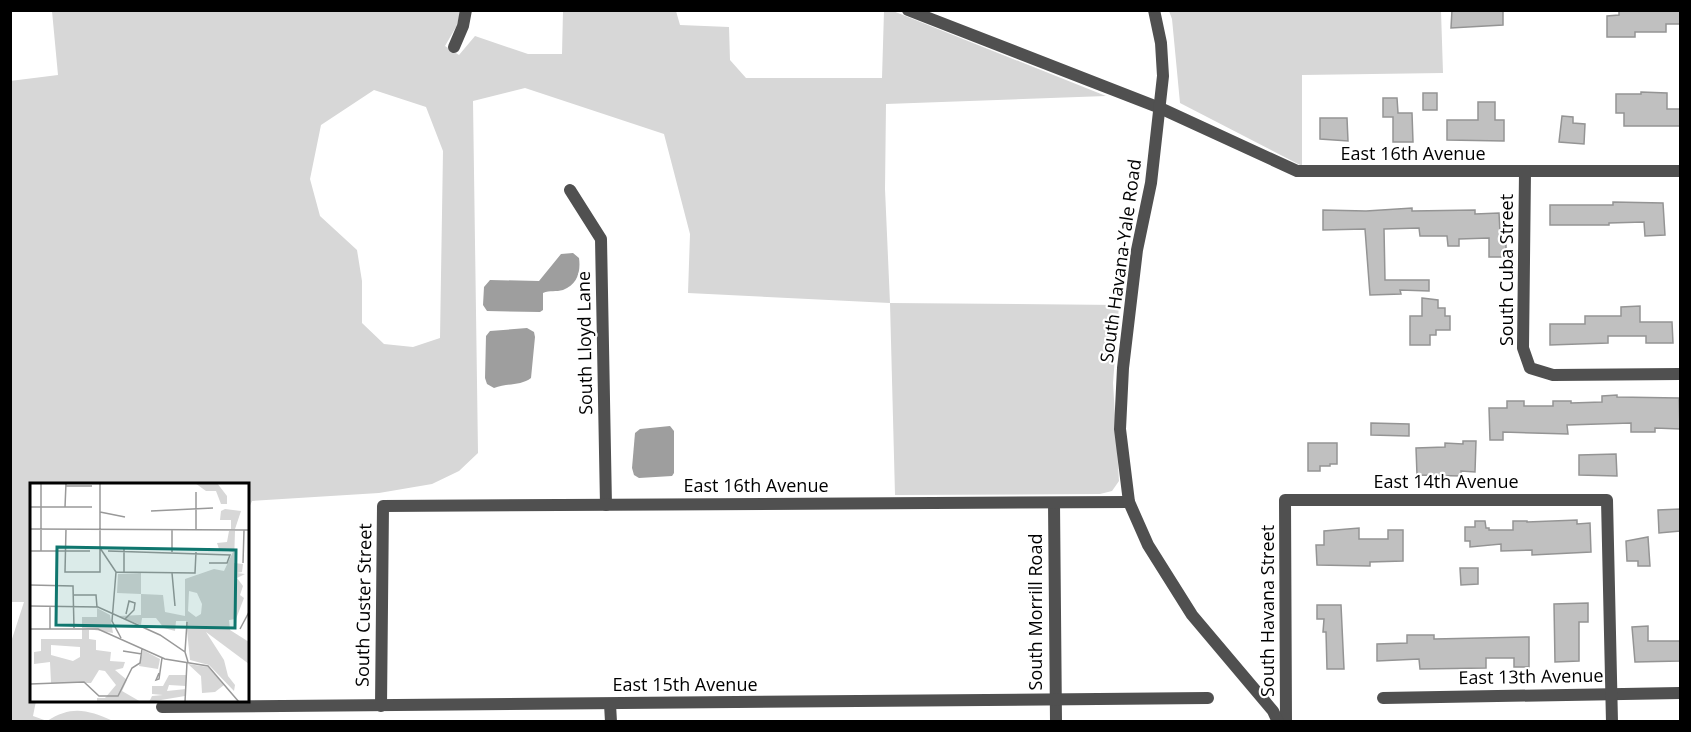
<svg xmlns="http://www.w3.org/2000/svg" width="1691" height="732" viewBox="0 0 1691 732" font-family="'Open Sans',sans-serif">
<rect width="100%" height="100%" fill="#fff"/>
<g fill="#d7d7d7" fill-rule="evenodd">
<path d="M52,11H461L456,27L445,46L459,55L475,36L528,54H562L563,11H676L680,25L729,27L730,60L746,78H882L884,11H893L1106,96L886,104L885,189L890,303L1119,305L1113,383L1119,481L1112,491L1100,494L895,495L890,303L688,293L690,234L664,134L525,88L473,101L478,453L459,471L432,484L379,493L252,501L248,510V484H32V700L36,701L33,716L47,721C72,705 88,710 113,721H11V642L24,602H10V81L58,75ZM374,90L426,107L443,151L440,338L413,347L384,344L362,323V281L357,250L320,216L310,179L321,125Z"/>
<polygon points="1169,11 1441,11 1443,73 1302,75 1302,166 1180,103 1172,19"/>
</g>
<g fill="#9e9e9e">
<path d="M573,253L579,258C581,272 577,285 563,290C556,292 550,290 543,293V310L540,312L487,311L483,305L484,287L490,280L539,281L561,254Z"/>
<path d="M527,328L534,332L535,337L531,378C521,386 506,383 494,388L487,384L485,378L486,336L490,331Z"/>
<polygon points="670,426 674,431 674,473 672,476 639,478 634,475 632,468 635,433 640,429"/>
</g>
<g fill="#c0c0c0" stroke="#949494" stroke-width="1.5">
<polygon points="1452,10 1503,10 1503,25 1451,28"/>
<polygon points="1619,10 1680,10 1680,24 1666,24 1666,32 1635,32 1635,37 1607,37 1607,16 1619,15"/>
<polygon points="1641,92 1667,93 1667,109 1680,109 1680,126 1624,126 1624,113 1616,113 1616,94 1641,94"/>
<rect x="1423" y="93" width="14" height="17"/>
<polygon points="1383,98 1397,98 1398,113 1412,113 1413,142 1393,142 1393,117 1383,117"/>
<polygon points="1478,102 1495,102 1495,120 1504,120 1504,141 1447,140 1447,120 1478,120"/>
<polygon points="1562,116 1573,117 1573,123 1585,124 1584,144 1559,142"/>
<polygon points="1320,118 1347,118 1348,141 1320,139"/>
<polygon points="1613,202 1663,203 1665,235 1645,236 1644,222 1609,223 1609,225 1550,225 1550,205 1613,205"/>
<polygon points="1412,208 1412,211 1475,210 1475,214 1499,213 1500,232 1506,232 1506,257 1489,257 1489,238 1459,239 1459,246 1448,246 1447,236 1420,236 1419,228 1384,229 1385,280 1429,280 1429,291 1400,290 1401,294 1370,295 1365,229 1323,230 1323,210 1366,211"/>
<polygon points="1422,298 1438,300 1438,308 1445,308 1445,316 1450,316 1450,330 1436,330 1436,335 1430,335 1430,345 1410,345 1410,316 1422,316"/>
<polygon points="1640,306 1640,322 1672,322 1673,343 1646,343 1646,336 1608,336 1608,343 1550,345 1550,324 1585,324 1585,316 1621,316 1621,307"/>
<polygon points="1617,395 1617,397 1679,398 1680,429 1655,428 1655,432 1631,432 1631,423 1567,425 1568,434 1503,432 1503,440 1490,440 1489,408 1507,408 1507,401 1524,401 1524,406 1553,406 1553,401 1571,401 1571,403 1602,402 1602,396"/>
<polygon points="1371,423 1409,424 1409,436 1371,435"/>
<polygon points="1463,441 1476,441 1475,472 1461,471 1461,476 1417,475 1416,448 1445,447 1445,443 1463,444"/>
<polygon points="1308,443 1337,443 1337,464 1330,464 1330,466 1320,466 1320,471 1308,471"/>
<polygon points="1616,454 1617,476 1579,475 1579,455"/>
<polygon points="1680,509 1680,531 1659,533 1658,510"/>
<polygon points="1577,520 1577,524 1590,523 1591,552 1532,555 1532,550 1501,551 1501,544 1470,547 1470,541 1465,541 1465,527 1475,527 1475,521 1485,521 1486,528 1489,528 1489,530 1513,530 1513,521 1527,521 1527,522"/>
<polygon points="1359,528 1359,539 1388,539 1388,530 1403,530 1403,561 1370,562 1370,566 1317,565 1316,545 1324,545 1324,531"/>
<polygon points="1648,537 1650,566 1638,566 1638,561 1627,561 1626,541"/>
<polygon points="1460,568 1478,568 1478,584 1461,585"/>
<polygon points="1588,603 1588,622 1579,622 1579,661 1555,662 1554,604"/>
<polygon points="1317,605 1341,605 1344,669 1327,669 1326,632 1323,632 1324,619 1317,619"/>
<polygon points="1648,626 1648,641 1680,641 1680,661 1635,662 1632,627"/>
<polygon points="1407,635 1434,635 1434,639 1529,637 1529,667 1514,667 1514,658 1486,658 1486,668 1420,669 1419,659 1377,661 1377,644 1407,643"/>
</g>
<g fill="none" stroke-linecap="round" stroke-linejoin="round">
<g stroke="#505050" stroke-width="12">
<polyline points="908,10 1160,108 1297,171 1680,171"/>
<polyline points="454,47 463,26 466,10"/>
<polyline points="1525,172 1523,348 1530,368 1553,375 1680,374"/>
<polyline points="570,190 601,239 606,505"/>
<polyline points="1054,503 1056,722"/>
<polyline points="1383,698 1680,693"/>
<polyline points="610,704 611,722"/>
<polyline points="381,706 383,506 1129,502"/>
<polyline points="162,707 1208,698"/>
<polyline points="1286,722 1285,500 1607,500 1612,722"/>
</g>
<polyline stroke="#505050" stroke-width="12" points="1154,10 1161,43 1163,76 1151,183 1137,250 1123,368 1120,429 1129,502 1148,545 1192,615 1273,711 1278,722"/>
</g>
<g text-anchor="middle" stroke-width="4.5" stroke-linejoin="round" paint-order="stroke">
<g font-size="18" fill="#000" stroke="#fff">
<text x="1413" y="160">East 16th Avenue</text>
<text transform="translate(1121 261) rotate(-82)" y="6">South Havana-Yale Road</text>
<text transform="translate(1507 270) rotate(-90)" y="6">South Cuba Street</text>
<text transform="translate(585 343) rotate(-91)" y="6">South Lloyd Lane</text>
<text x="1446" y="488">East 14th Avenue</text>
<text x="756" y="492">East 16th Avenue</text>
<text transform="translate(364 605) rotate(-89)" y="6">South Custer Street</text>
<text transform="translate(1268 611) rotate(-90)" y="6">South Havana Street</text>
<text transform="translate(1036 612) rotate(-90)" y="6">South Morrill Road</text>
<text transform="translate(1531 677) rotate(-1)" y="6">East 13th Avenue</text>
<text x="685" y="691">East 15th Avenue</text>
</g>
</g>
<g transform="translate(30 483)">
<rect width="219" height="219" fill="#fff"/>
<path d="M165,0H187L197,13V21H191L186,8H176ZM195,26L211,28L205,46H201V37H190L191,28ZM199,48H205L204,80L213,81L212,89L207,90L215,91L207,95L213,103L210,112L214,115L206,136L199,137L200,147L219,159V181L176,149L194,177L198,193L205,202L204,208L179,182L160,177L156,138H146L145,148L134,145L126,135H112L111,142L88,133L111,132V111L87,110L88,91L111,90V111L133,112L135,129L155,133V96L184,86L194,88L203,69L189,66L187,60L197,59ZM159,108L167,110L172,121L171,131L166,134L158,128ZM67,125L80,132L83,150L52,145V134H67ZM52,146L59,147V156L66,157V167L81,169L80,178L95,179L93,185L85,187L97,197L92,208L111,219H67V215H75L86,202L75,188L69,187L61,200H21L20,179L4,181V169L11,168V156H52ZM21,162L50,164V174L43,178L21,172ZM113,167L130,176L128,186L109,183ZM158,181L178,184L194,202L185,209L172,210L171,193ZM139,192H156V203L139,202L137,208L156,206L155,213L119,219L122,213L133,212L122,211V203H133Z" fill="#d7d7d7" fill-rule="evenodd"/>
<path fill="none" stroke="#999" stroke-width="1.5" d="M36,3H62M166,9V47M0,24H62M35,24L36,0M121,28L183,25M70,29L95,34M0,46L219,47M36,46L35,89H70V0M142,47V69M70,65L86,89L82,138L91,155M0,68H60M11,68V0M78,68L200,72L197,80H179M213,80L214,47M86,89L165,90L166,69M94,89V64M142,90L145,123M0,102L43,103L44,145M44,112H66L67,124M0,123L68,124L130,152L155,169L158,179M20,123V146M95,136L104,127L105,120L99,118L96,131M0,146H68L135,176L178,183L209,219M210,146L219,129M93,168L112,171M155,169L157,139M129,190L126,197L129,196L132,175M0,201L54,199L69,213H88L102,185L110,180L112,166M155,219L157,179"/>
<path fill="#0f766e" fill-opacity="0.15" stroke="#0f766e" stroke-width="3" d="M27,64L206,67L205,145L26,142Z"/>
<rect width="219" height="219" fill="none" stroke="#000" stroke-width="3"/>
</g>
<rect width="1691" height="732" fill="none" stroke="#000000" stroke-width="24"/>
</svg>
